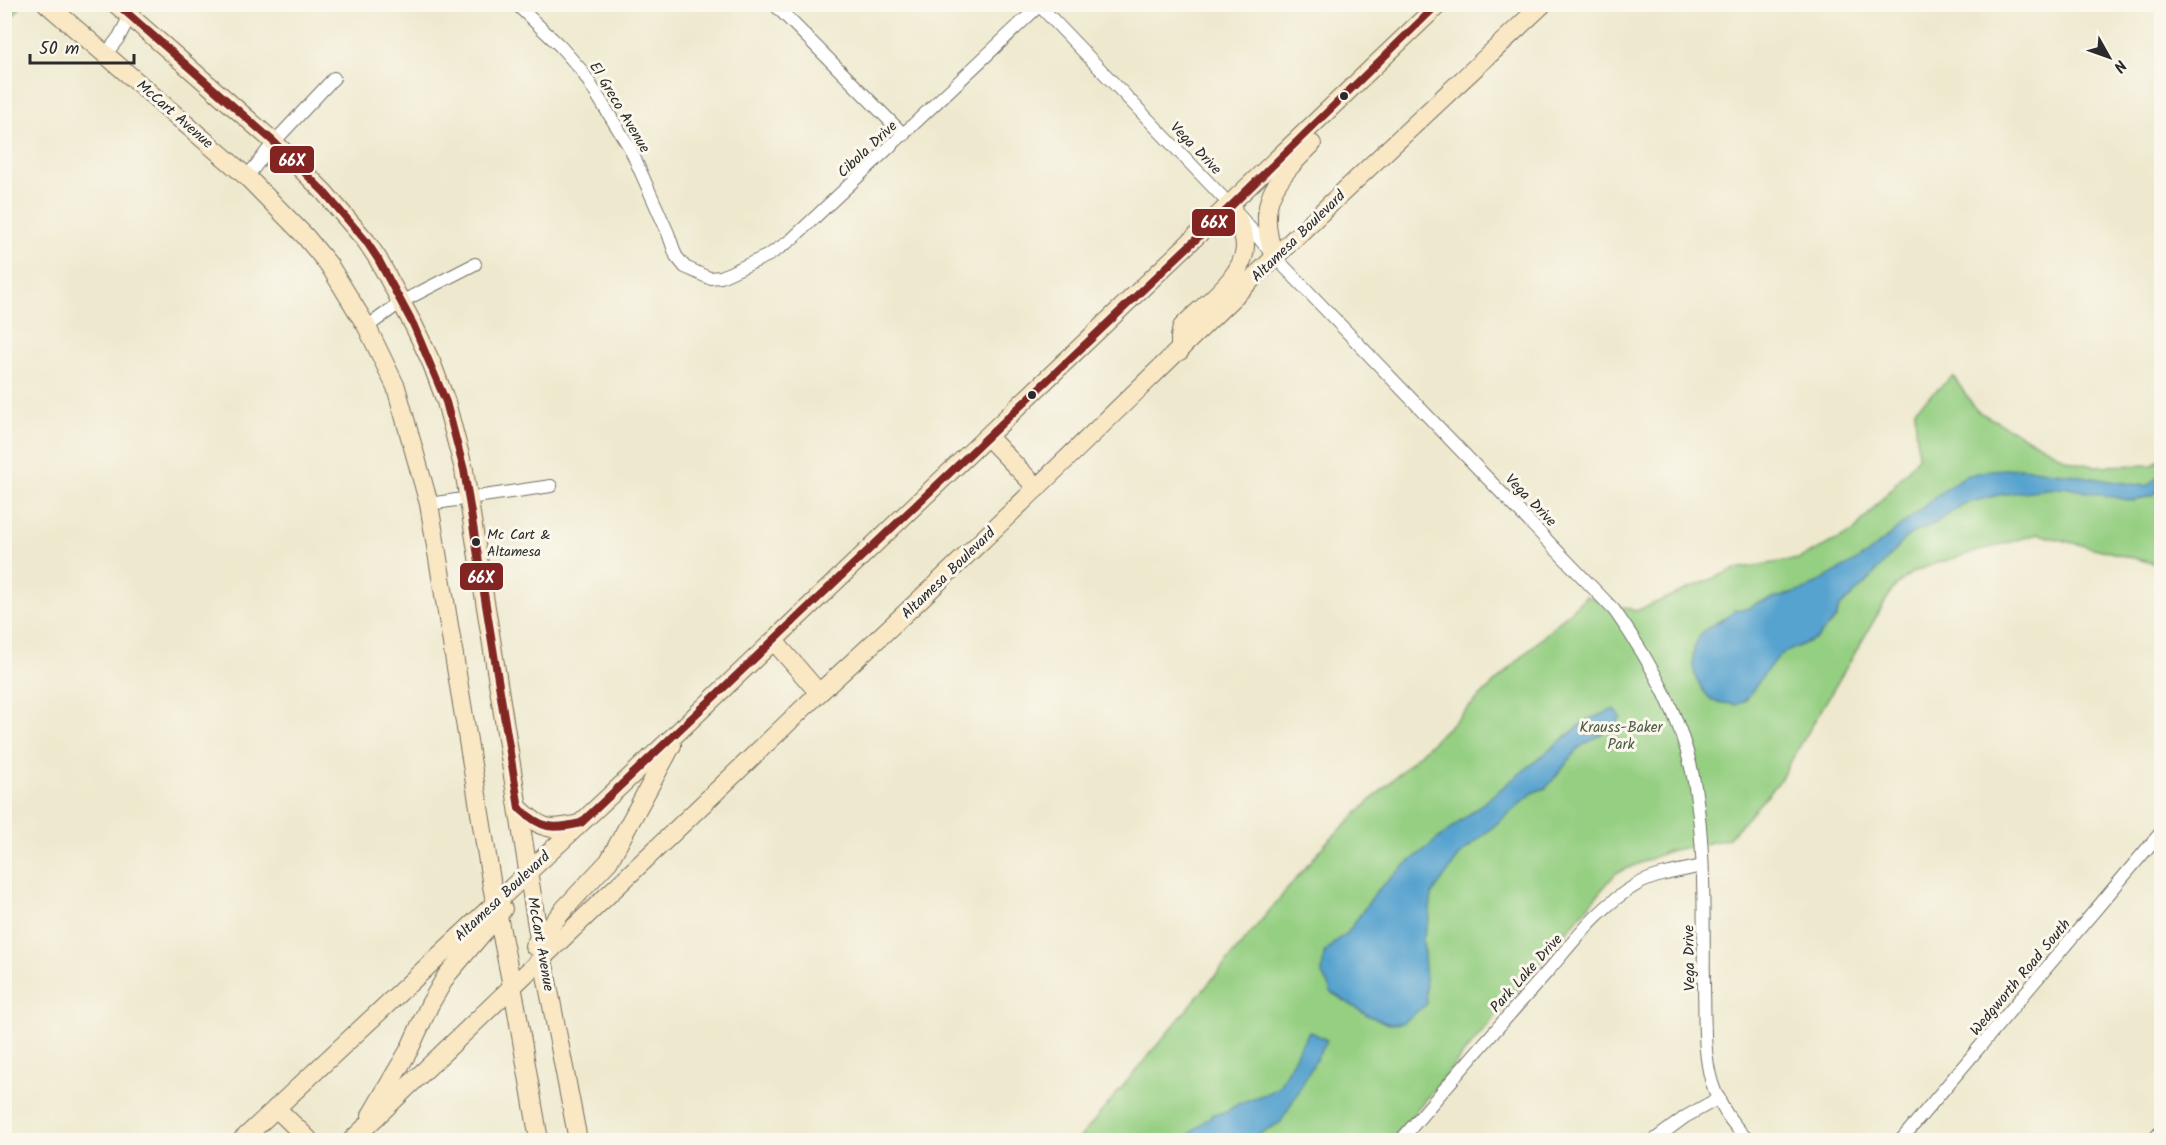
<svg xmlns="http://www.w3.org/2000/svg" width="2166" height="1145" viewBox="0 0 2166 1145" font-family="Kalam,sans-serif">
<rect width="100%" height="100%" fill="#fbf7ec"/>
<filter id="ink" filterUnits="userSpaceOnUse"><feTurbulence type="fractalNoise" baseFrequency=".0167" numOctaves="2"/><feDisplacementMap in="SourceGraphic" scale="12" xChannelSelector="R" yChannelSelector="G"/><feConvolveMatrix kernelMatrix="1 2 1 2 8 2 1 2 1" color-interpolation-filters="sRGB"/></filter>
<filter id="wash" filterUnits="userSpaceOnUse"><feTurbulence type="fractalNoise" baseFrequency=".008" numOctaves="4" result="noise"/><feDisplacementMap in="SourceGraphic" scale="24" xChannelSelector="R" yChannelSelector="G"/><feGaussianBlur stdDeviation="1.35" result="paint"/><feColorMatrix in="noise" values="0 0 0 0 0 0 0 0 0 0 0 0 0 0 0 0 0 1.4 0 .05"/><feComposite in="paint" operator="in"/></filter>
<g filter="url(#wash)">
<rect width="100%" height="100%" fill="#eee9ce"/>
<g fill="#95cf82" stroke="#607d56" stroke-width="1.5">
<polygon points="5,5 22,5 5,26"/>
<polygon points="1953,376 1977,411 2068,460 2092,466 2152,465 2161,457 2161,565 2038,534 1934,564 1911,573 1892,590 1778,783 1728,839 1669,851 1616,873 1391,1140 1078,1140 1326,843 1586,596 1636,611 1735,569 1798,559 1853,532 1918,458 1915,409"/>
</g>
<g fill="#56a3cf" stroke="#40677d" stroke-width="1.5">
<path d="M2019,468C2062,471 2104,481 2146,486L2161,475V488L2153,495L2133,501L2063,487L1998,495L1964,504L1934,524L1909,535L1865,584L1839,608L1836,618L1817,638L1782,654L1770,666L1746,700L1736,705L1712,701C1708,696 1703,691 1700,686C1688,667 1691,638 1711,626C1720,620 1728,618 1735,610L1750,608L1757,603L1804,590L1866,555L1940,493L1965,476L1991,470Z"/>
<polygon points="1615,709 1621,718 1599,736 1580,747 1546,788 1534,792 1461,854 1432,894 1429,919 1423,938 1427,1004 1402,1023 1389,1024 1369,1016 1332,993 1322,974 1324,953 1334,943 1348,932 1376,892 1404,866 1587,720"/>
<path d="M1309,1031L1327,1040L1281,1122L1249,1140H1183L1213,1114L1227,1112C1240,1097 1265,1099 1279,1086Z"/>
</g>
</g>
<g filter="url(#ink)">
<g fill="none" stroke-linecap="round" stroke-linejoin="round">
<g stroke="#6f6e64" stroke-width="14">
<g id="street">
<polyline points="516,4 560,46 582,71 630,148 668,233 676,256 685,267 709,278 721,277 769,255 791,240 1041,4"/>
<polyline points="774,4 904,135"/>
<path d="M1038,4L1231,206L1275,257L1614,610C1652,663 1684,721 1695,787C1706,853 1703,921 1704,987C1705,1018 1703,1053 1712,1083C1719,1105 1732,1124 1748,1140"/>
<polyline points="106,54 119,37 136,4"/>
<polyline points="247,177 274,142 334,78"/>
<polyline points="367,327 401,302 475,264"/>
<polyline points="429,504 551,486"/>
<path d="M1401,1140C1449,1083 1498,1027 1548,971C1574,941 1601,905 1636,885C1656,874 1680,871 1702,866"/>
<polyline points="1654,1140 1685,1117 1719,1098"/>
<polyline points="1901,1140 2162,831"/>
<polyline points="2153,1140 2162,1130"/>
</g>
</g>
<g stroke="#6f6e64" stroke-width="20">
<g id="secondary">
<polyline points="47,4 247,177 305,236 329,265 367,327 396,387 429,504 492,886 516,1006 539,1140"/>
<polyline points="116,4 274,142 324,192 366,241 378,259 414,326 432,364 446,402 464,470 539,939 578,1140"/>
<path d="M1275,257C1254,204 1275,180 1312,144"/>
<path d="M1180,351V337L1182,327C1202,306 1245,277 1245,246C1245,232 1236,218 1231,206"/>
<polyline points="988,437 1037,488"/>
<polyline points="774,641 819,693"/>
<path d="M519,808C542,830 549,831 579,824"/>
<polyline points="534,946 565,908 609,861 672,745"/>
<polyline points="276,1108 309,1140"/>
<polyline points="371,1115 409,1050 430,1004 447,975 503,909"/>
<polyline points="242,1140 677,733 1439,4"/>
<path d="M352,1140L819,693C975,551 1124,402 1276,256C1364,171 1454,88 1543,4"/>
</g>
</g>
<use href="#street" stroke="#fff" stroke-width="12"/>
<use href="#secondary" stroke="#fae7c3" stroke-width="18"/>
<g stroke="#fbf7ec" stroke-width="12">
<g id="bus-1">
<polyline points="117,4 274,142 324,192 366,241 378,259 414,326 446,402 464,470 519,808"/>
<path d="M519,808C542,829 552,830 581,823L1231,206L1438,4"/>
</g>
</g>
<use href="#bus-1" stroke="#822522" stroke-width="8"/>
</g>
</g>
<g fill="#2b2b2b" stroke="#fbf7ec" stroke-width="2">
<circle cx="1344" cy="96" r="5"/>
<circle cx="1032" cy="395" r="5"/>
<circle cx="476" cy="542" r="5"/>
</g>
<g text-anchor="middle" stroke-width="6" stroke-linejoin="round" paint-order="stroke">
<g font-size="14" fill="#2b2b2b" stroke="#fbf7ec" text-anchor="start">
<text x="487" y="539">Mc Cart &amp;<tspan x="487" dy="17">Altamesa</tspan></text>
</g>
<g font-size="15" fill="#2b2b2b" stroke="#fbf7ec">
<text transform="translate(620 107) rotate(59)" y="5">El Greco Avenue</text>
<text transform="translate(175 114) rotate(41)" y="5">McCart Avenue</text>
<text transform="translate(1196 148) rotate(46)" y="5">Vega Drive</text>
<text transform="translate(867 149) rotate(-43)" y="5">Cibola Drive</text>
<text transform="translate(1298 236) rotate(-44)" y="5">Altamesa Boulevard</text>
<text transform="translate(1531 500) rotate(46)" y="5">Vega Drive</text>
<text transform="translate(948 573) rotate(-44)" y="5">Altamesa Boulevard</text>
<text transform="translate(502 896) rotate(-43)" y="5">Altamesa Boulevard</text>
<text transform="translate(541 944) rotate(80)" y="5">McCart Avenue</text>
<text transform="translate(1689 958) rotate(-91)" y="5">Vega Drive</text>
<text transform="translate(1526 973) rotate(-48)" y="5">Park Lake Drive</text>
<text transform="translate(2020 977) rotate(-50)" y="5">Wedgworth Road South</text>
</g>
<g font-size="15" fill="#4b5c45" stroke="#fbf7ec">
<text x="1621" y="732">Krauss-Baker<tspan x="1621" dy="17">Park</tspan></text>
</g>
</g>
<g stroke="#fbf7ec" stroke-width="2">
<rect x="269" y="145" width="46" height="29" rx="6" fill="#822522"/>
<rect x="1191" y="208" width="45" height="29" rx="6" fill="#822522"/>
<rect x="459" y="562" width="45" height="29" rx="6" fill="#822522"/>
</g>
<g font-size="16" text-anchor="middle" font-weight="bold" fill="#fff">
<text x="292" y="166">66X</text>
<text x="1214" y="228">66X</text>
<text x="481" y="583">66X</text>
</g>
<rect width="2166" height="1145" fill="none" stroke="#fbf7ec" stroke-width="24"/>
<g transform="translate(2109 57) rotate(130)" stroke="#fbf7ec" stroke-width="4.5" paint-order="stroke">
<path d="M0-4.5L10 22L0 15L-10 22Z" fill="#2b2b2b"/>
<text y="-9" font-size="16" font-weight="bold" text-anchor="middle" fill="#2b2b2b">N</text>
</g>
<path d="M30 54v9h104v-9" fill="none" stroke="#2b2b2b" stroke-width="3"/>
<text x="39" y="54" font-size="18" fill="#2b2b2b" stroke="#fbf7ec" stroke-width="4.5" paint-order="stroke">50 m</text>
</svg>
